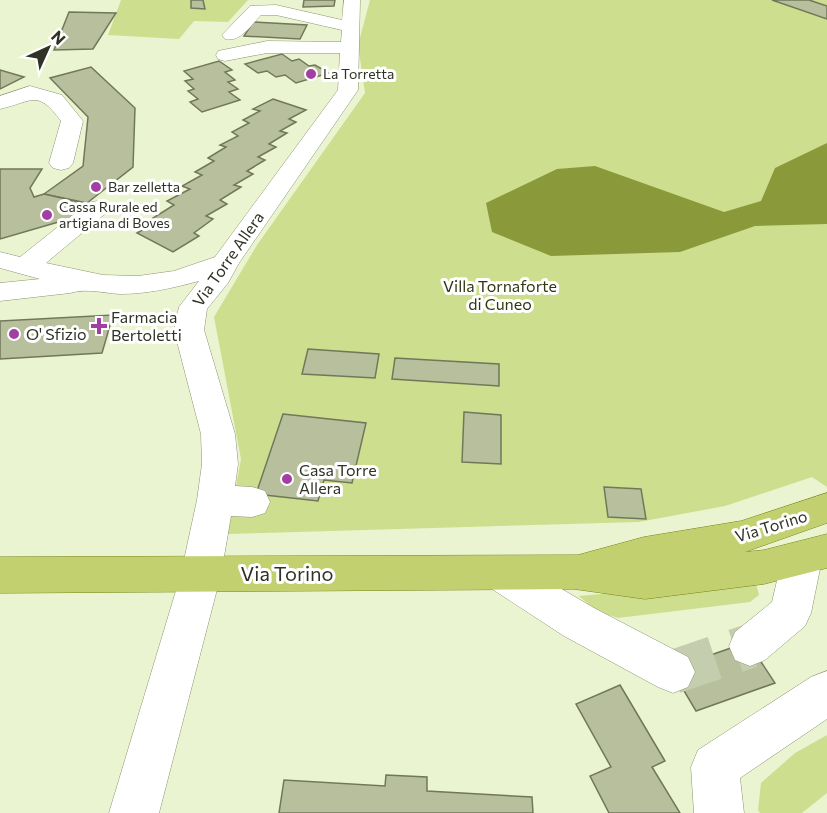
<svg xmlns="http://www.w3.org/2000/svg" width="827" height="813" viewBox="0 0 827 813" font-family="Commissioner,sans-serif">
<rect width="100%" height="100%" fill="#ebf4d1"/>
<g fill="#cdde8f">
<polygon points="121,0 248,0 228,22 194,21 179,39 108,35"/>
<polygon points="370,0 827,0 827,487 812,477 725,506 639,522 227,534 241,459 214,317 257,245 365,93 358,45"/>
<polygon points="755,580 759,595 750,602 618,618 596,611 579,596"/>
<polygon points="827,735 827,793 802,813 760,813 758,810 761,783 795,753"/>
</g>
<polygon fill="#8a9a3a" points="827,143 827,224 755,226 680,252 551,256 492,232 486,203 557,169 595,166 724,212 761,201 775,168"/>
<g fill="#b7bf9d" stroke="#717859" stroke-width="1.5">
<polygon points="191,0 203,0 205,9 191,8"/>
<polygon points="304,0 335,0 334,6 303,7"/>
<polygon points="772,0 809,0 827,6 827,19"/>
<polygon points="69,12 116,13 93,49 54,50"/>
<polygon points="253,22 307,25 300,39 244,36"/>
<polygon points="282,54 292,61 299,59 309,66 315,65 329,73 296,83 285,75 276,77 267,71 258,73 245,64"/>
<polygon points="219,61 232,70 225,72 235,80 228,82 238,89 229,92 240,100 202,112 190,102 198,99 188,91 194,89 185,81 193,79 184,71"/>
<polygon points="91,67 135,108 133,167 87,203 44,194 83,166 88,117 50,78"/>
<polygon points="0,70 24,77 0,89"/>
<polygon points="273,99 306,110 289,119 296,122 280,131 287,133 269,144 276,147 258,157 265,160 247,171 253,174 234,185 241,187 220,200 227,204 206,216 213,219 194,233 199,236 173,252 137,233 159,220 153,218 174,205 167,201 190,189 182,186 202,175 195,172 214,161 208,158 226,147 220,145 238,136 232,132 249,123 243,120 260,111 253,109"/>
<polygon points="0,169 42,169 30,188 34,197 44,194 92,205 79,216 0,239"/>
<polygon points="113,315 102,353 0,359 0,321"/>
<polygon points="308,349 379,354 375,378 302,374"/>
<polygon points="395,358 499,364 499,386 392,379"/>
<polygon points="464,412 501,415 501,464 462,462"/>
<polygon points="283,414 366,423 352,483 324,480 318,501 256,494"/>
<polygon points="604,487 641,489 646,519 608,517"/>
<polygon points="748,642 775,683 696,711 671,669"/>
<polygon points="620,685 665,761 652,767 680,813 609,813 590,776 611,767 576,704"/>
<polygon points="386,775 427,777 427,791 532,797 533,813 279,813 284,780 385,786"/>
</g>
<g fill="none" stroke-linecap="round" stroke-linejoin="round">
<polyline stroke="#c5cdaf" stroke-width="44" stroke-dasharray="44 22" stroke-linecap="butt" points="673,672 750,646"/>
<g stroke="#8c9373" stroke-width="1">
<g id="minor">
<path d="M344,0H360L358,90L239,263L228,283L207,309L204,330L235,434L238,464L235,486L252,487L265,491L270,502L265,513L252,517L231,516L221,574L159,813H109L181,574L197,500L202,464L201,434L174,330L179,307L199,281C173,288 147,294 120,294C102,293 88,288 70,293L0,301V283L40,279L0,268V252L20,257L88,203L97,201L106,203L109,208L106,213L46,263L103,275L138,276L174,271L215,257L338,90L340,53H267L225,61L218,59L216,55L218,51L267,41L341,42L342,30L276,15H261C251,25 240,43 225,39L222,35L250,6L276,5L342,20Z"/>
<path d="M30,86L62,95L83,121L73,163L69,168L61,170L53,168L49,163L61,121C37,89 34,101 0,109V96Z"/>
<polygon points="802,542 816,547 822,559 811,613 805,626 765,660 750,666 735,660 729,646 735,632 772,602 782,559 788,547"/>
<polygon points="500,556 514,561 594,608 688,657 695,672 688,687 673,693 658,687 564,636 486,585 480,573 486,561"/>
<polygon points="827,671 827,719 740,778 744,813 694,813 691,767 698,750 811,677"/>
</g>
</g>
<g stroke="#758517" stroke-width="1">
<polygon id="major" points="827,493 827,523 745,552 764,550 827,534 827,568 764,584 645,599 574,589 0,593 0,557 578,555 644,537 741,521"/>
</g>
<use href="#minor" fill="#fff" fill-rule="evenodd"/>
<use href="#major" fill="#c3d06f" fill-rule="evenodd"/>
</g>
<g fill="#a33ea2" stroke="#fff" stroke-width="2">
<circle cx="311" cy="74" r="6"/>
<circle cx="96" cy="187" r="6"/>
<circle cx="47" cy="215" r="6"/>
<path d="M96 317h6v6h6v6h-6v6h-6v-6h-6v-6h6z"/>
<circle cx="14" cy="334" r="6"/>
<circle cx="287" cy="479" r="6"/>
</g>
<g text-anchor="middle" stroke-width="6" stroke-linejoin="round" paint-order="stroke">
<g font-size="14" fill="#2f3225" stroke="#fff" text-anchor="start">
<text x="323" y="79">La Torretta</text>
<text x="108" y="192">Bar zelletta</text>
<text x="59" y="212">Cassa Rurale ed<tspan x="59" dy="16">artigiana di Boves</tspan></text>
</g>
<g font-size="16" fill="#2f3225" stroke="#fff">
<text transform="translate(228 259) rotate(-55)" y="6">Via Torre Allera</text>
<text transform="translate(771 526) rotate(-17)" y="6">Via Torino</text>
</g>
<g font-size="16" fill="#313810" stroke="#fff">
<text x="500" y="292">Villa Tornaforte<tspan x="500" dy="18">di Cuneo</tspan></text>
</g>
<g font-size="16" fill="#2f3225" stroke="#fff" text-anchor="start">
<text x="111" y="323">Farmacia<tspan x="111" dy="18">Bertoletti</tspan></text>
<text x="26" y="340">O' Sfizio</text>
<text x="299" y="476">Casa Torre<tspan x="299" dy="18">Allera</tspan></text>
</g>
<g font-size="20" fill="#2f3225" stroke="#fff">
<text x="287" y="581">Via Torino</text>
</g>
</g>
<g transform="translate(48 48) rotate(45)" stroke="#ffffff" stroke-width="4.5" paint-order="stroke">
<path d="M0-4.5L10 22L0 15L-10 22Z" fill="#2f3225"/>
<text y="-9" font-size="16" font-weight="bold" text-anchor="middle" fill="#2f3225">N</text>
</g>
</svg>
